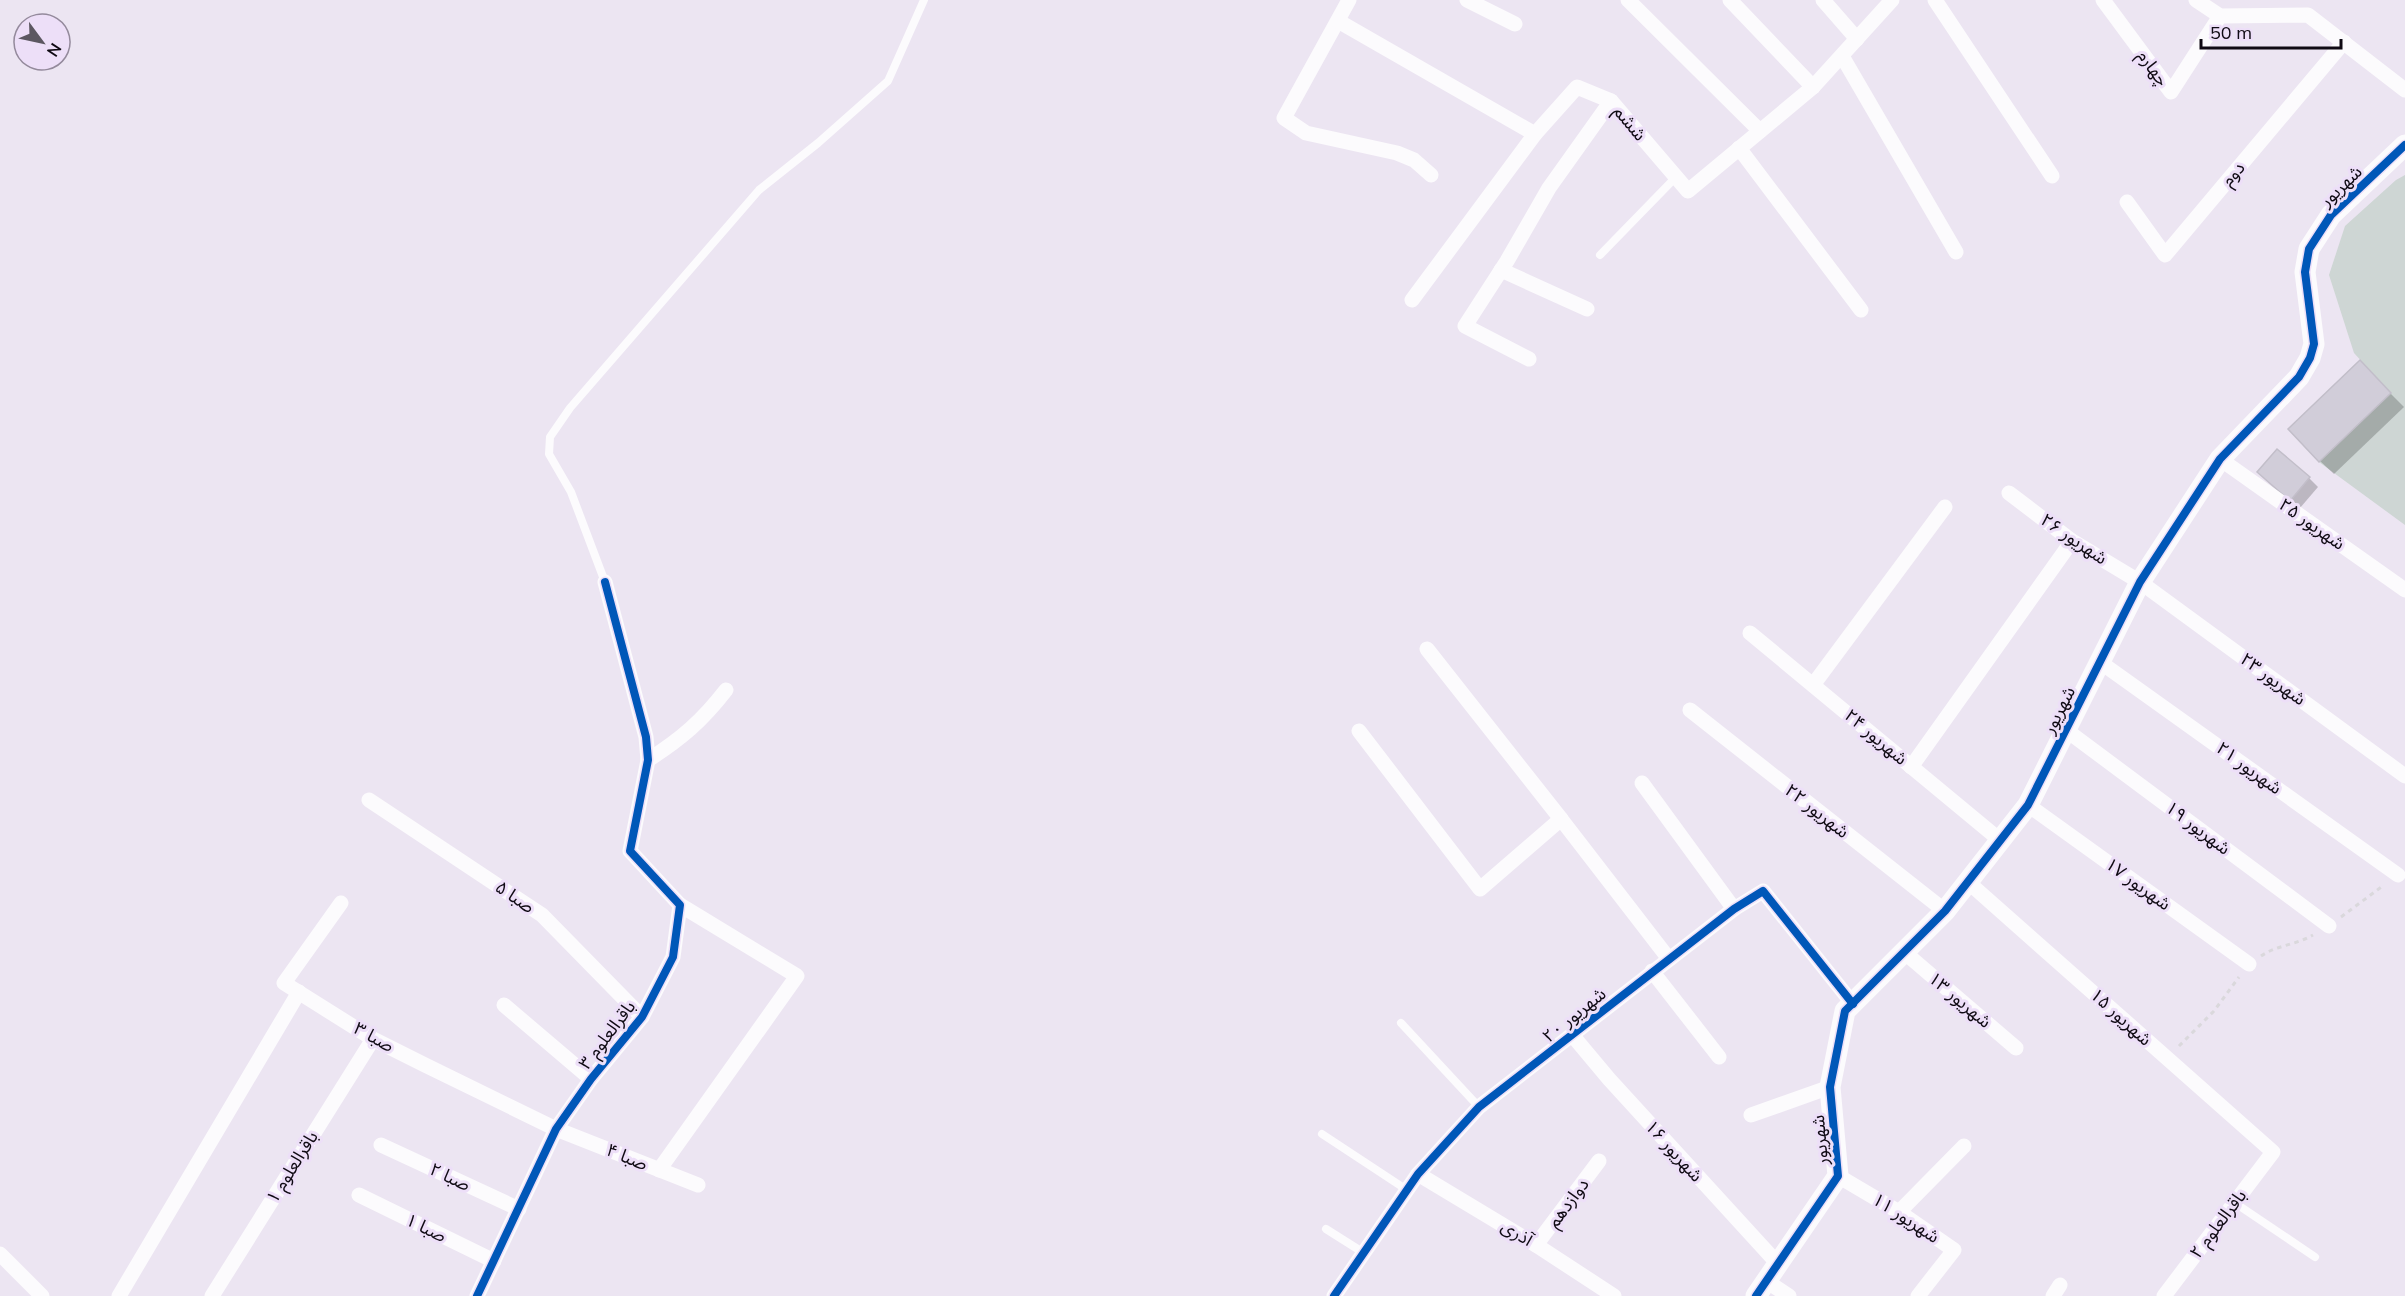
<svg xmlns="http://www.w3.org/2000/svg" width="2405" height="1296" viewBox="0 0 2405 1296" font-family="Mulish,'Noto Sans Arabic',sans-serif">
<rect width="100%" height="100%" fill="#ece5f2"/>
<polygon fill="#ced6d4" points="2405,175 2405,525 2319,462 2391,393 2354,353 2329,275 2345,226 2396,180"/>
<g fill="#0003">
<polygon points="2373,376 2404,407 2334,474 2320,461"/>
<polygon points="2309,478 2318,487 2300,508 2268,481"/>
</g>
<g fill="#d1cdd9" stroke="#c2bec9" stroke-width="1.5">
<polygon points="2360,360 2391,393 2319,462 2288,429"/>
<polygon points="2277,449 2310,477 2290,501 2257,472"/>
</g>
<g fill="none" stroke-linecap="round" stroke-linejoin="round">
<g stroke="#dad8dc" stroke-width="3" stroke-dasharray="4.5 4.5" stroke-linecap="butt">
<polyline points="2341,917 2384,885"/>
<path d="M2261,956C2277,945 2296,945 2313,935"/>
<polyline points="2179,1046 2214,1011 2239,977"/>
</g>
<g stroke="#fcfbfd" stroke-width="8">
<polyline points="1600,255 1676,177"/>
<polyline points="605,582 571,492 549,454 550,437 570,408 759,190 818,143 888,81 924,0"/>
<polyline points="1401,1023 1479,1107"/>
<polyline points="1322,1134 1407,1190"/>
<polyline points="2235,1203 2315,1257"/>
<polyline points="1326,1229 1364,1253"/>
</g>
<g stroke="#fcfbfd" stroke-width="15">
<polyline points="1349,0 1284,118 1306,133 1397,153 1414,160 1431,175"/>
<polyline points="1467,0 1515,24"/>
<polyline points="1628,0 1760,131"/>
<polyline points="1730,0 1813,87"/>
<polyline points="1823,0 1857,39"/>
<polyline points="1935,0 2052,176"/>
<polyline points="2103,0 2171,92 2220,16"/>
<polyline points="2196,0 2220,16 2308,15 2405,90"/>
<polyline points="1338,21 1535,134 1577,87 1611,101"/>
<polyline points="1842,56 1956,252"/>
<polyline points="1739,148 1861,310"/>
<polyline points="2127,202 2165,255 2344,42"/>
<polyline points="1501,270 1587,309"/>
<polyline points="1412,300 1535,134"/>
<polyline points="1529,359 1465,326 1507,261 1549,188 1611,101 1688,191 1813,87 1892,0"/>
<polyline points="2220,459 2405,590"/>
<polyline points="2009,493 2072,541 2140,582 2405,776"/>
<polyline points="1750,633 2001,841"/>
<polyline points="1427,649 1561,819"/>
<polyline points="2100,662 2398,875"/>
<polyline points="1813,685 1945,507"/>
<polyline points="1690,710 1945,911"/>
<polyline points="2066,730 2329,926"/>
<polyline points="1359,731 1480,889 1561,819 1669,959"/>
<path d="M648,760C681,739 702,721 726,690"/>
<polyline points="1911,767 2072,541"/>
<polyline points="1642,783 1734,909"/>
<polyline points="369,800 542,915 642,1017"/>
<polyline points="2028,805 2249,964"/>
<polyline points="1968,882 2273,1152 2164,1296"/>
<polyline points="341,903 284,983 373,1039 425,1065 556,1129 698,1185"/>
<polyline points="1904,952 2016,1048"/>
<polyline points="1652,971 1719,1057"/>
<polyline points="504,1005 591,1079"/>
<polyline points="1573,1036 1609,1079 1778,1264"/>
<polyline points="1751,1115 1830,1087"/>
<polyline points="381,1145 519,1209"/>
<polyline points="659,1170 797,976 680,905"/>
<polyline points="1418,1174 1536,1245 1614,1296"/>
<polyline points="1838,1176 1899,1212 1954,1250 1918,1296"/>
<polyline points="359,1195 494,1261"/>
<polyline points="1899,1212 1964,1146"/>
<polyline points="1536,1245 1599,1161"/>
<polyline points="0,1254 42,1296"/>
<polyline points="1766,1281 1789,1296"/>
<polyline points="119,1296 299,992"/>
<polyline points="212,1296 373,1039"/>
<polyline points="477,1296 556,1129 591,1079 642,1017 673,957 680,905 630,851 648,760 646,737 605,582"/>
<polyline points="1334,1296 1418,1174 1479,1107 1734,909 1763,891 1853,1004"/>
<polyline points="2053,1296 2060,1285"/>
</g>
<polyline stroke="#fcfbfd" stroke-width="21" points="1756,1296 1838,1176 1830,1087 1845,1011 1945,911 2028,805 2140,582 2220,459 2299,377 2310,358 2314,344 2305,272 2309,249 2331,215 2405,145"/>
<g stroke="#eddff8" stroke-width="11">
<g id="cycleway">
<polyline points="477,1296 556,1129 591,1079 642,1017 673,957 680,905 630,851 648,760 646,737 605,582"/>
<polyline points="1334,1296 1418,1174 1479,1107 1734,909 1763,891 1853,1004"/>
<polyline points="1756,1296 1838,1176 1830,1087 1845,1011 1945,911 2028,805 2140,582 2220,459 2299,377 2310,358 2314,344 2305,272 2309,249 2331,215 2405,145"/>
</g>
</g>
<use href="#cycleway" stroke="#0057b8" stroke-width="8"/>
</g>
<g text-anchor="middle" stroke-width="6" stroke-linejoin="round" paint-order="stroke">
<g font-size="18" fill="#0f0a13" stroke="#eddff8">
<text transform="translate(2153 68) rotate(54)" y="6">چهارم</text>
<text transform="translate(1630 123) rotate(50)" y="6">ششم</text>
<text transform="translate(2233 174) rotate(-50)" y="6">دوم</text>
<text transform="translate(2341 186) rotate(-44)" y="6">شهریور</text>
<text transform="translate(2312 524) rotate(35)" y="6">شهریور ۲۵</text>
<text transform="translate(2074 539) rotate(34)" y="6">شهریور ۲۶</text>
<text transform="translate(2273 679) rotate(36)" y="6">شهریور ۲۳</text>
<text transform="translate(2059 710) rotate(-63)" y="6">شهریور</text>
<text transform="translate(1876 737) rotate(40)" y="6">شهریور ۲۴</text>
<text transform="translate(2249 768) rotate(36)" y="6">شهریور ۲۱</text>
<text transform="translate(1817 811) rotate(38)" y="6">شهریور ۲۲</text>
<text transform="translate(2198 828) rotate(37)" y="6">شهریور ۱۹</text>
<text transform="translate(2138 884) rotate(36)" y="6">شهریور ۱۷</text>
<text transform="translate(515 897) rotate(34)" y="6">صبا ۵</text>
<text transform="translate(1960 1000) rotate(40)" y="6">شهریور ۱۳</text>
<text transform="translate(1574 1015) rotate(-39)" y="6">شهریور ۲۰</text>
<text transform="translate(2121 1017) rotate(42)" y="6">شهریور ۱۵</text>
<text transform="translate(607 1035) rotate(-53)" y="6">باقرالعلوم ۳</text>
<text transform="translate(374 1037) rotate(29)" y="6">صبا ۳</text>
<text transform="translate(1820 1140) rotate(-95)" y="6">شهریور</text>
<text transform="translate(1674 1151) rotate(48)" y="6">شهریور ۱۶</text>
<text transform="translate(627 1157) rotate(22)" y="6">صبا ۴</text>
<text transform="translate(292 1167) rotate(-58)" y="6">باقرالعلوم ۱</text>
<text transform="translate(450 1177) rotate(25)" y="6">صبا ۲</text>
<text transform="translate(1568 1203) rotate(-53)" y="6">دوازدهم</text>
<text transform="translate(1906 1218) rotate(33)" y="6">شهریور ۱۱</text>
<text transform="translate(2218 1224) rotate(-53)" y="6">باقرالعلوم ۲</text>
<text transform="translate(426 1228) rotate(26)" y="6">صبا ۱</text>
<text transform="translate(1517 1233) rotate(31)" y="6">آذری</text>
</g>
</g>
<g transform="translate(42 42) rotate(123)"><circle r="28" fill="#eddff8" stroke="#948a9c" stroke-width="1.5"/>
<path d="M0-4.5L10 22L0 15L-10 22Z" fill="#5c5761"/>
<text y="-9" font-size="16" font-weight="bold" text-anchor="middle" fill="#0f0a13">N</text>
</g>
<path d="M2201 39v9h140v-9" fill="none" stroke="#0f0a13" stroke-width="3"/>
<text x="2210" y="39" font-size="18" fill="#0f0a13" stroke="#eddff8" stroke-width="4.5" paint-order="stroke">50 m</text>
</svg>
